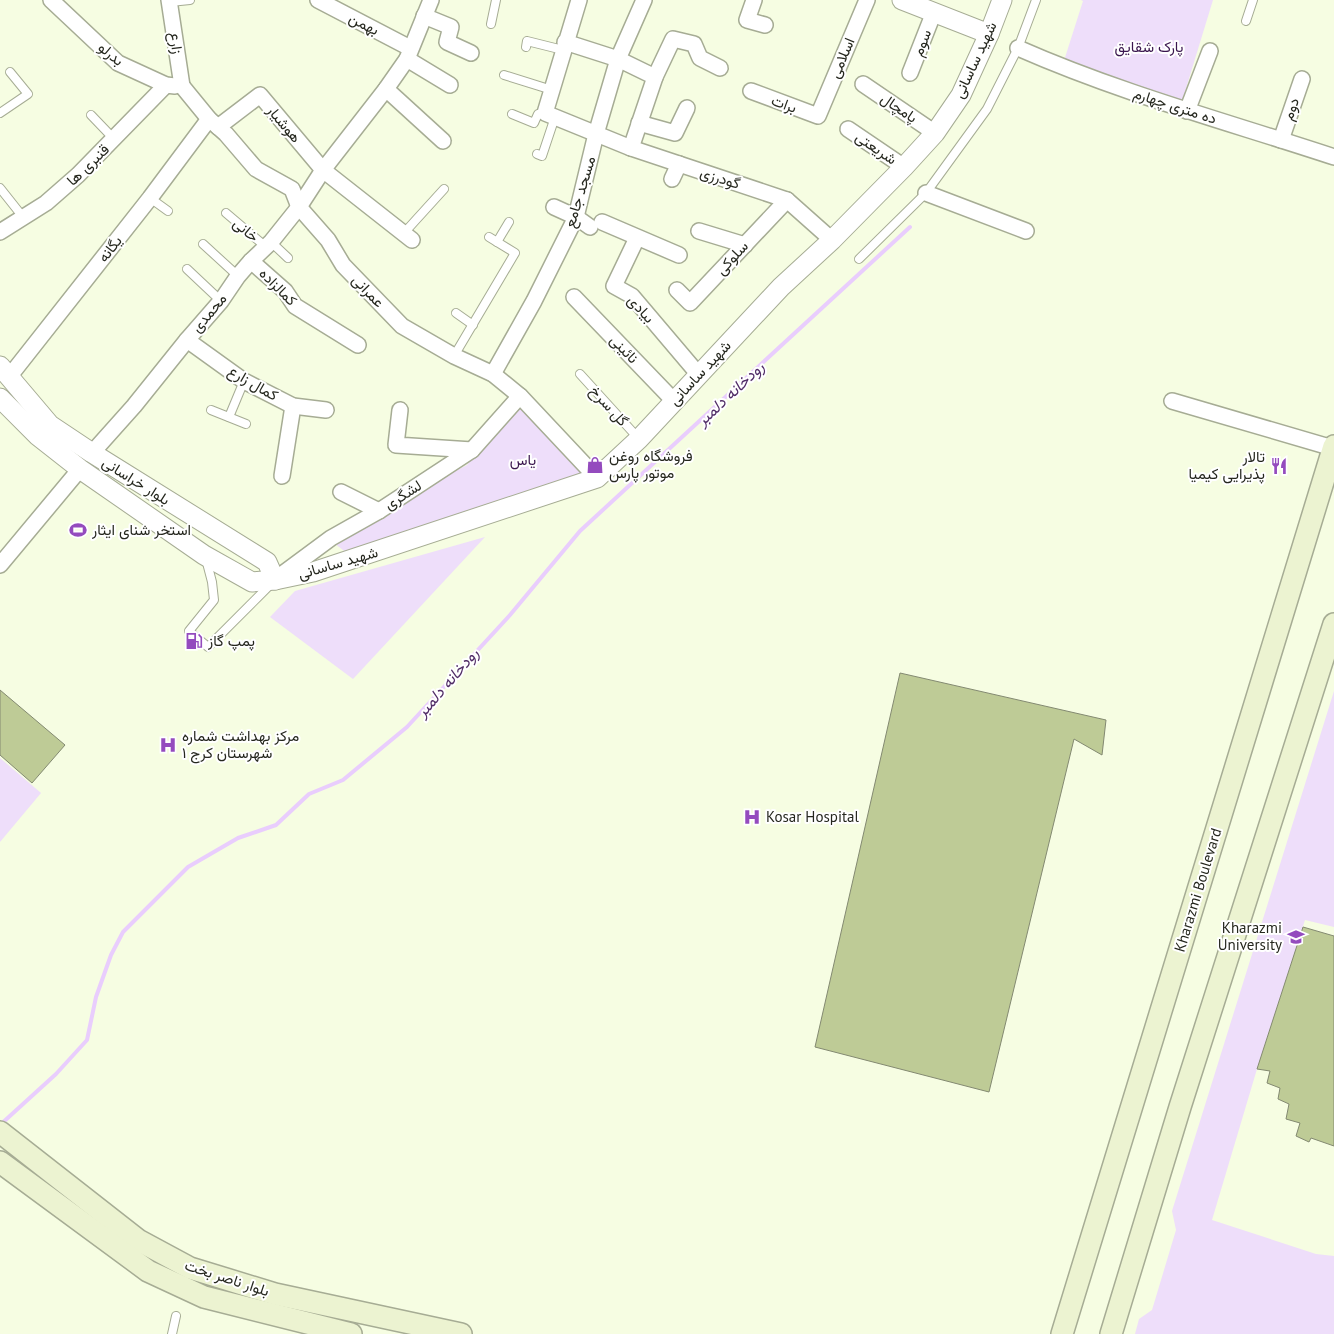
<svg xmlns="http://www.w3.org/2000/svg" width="1334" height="1334" viewBox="0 0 1334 1334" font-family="'PT Sans',Vazirmatn,sans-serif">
<rect width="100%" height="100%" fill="#f6fde2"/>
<g fill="#eedefa">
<polygon points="1081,0 1213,0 1180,108 1062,67 1083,1"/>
<polygon points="520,396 597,478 355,559 335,544 331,538 379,511 467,465"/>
<polygon points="485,537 353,679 270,617 295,591"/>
<polygon points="1334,691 1334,927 1305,920 1257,1069 1212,1220 1316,1254 1334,1256 1334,1334 1135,1334 1139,1319 1152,1310 1176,1230 1172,1211"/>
<polygon points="0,758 41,793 0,842"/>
</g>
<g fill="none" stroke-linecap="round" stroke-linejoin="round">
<polyline stroke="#e9cdfd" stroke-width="4" points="0,1125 56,1074 87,1040 96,997 111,955 123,932 188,867 238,838 276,825 309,794 343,780 407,727 510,615 580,531 910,227"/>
</g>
<g fill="#becb96" stroke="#838971">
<polygon points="900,673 1106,720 1102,755 1074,739 989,1092 815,1047"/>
<polygon points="0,690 65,745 32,783 0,755"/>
<polygon points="1303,927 1334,936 1334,1146 1311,1138 1309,1142 1296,1136 1300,1123 1286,1119 1289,1104 1278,1099 1280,1088 1267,1083 1270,1071 1257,1069"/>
</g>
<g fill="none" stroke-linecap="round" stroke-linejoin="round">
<g stroke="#a6ac94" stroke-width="10">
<g id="service">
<polyline points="170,2 190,0"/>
<polyline points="1246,21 1253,0"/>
<polyline points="491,24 496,0"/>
<polyline points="526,47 527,41 563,50"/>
<polyline points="504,75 552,90"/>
<polyline points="0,113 28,94 10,72"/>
<polyline points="512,114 534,123 538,114 545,113"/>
<polyline points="91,115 114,139"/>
<polyline points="537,154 542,156 555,117"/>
<polyline points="0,188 23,217"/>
<polyline points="150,198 168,211"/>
<polyline points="226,213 266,247"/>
<polyline points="404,233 444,189"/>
<polyline points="271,242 288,258"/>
<polyline points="497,242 509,222"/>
<polyline points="203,244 238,276"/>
<polyline points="859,259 926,193 987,109 1018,48 1036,0"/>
<polyline points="187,269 221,301"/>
<polyline points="456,313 473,325"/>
<polyline points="454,356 515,253 489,237"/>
<polyline points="580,374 639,439"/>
<polyline points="211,410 246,424"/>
<polyline points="229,417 244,381"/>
<polyline points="206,559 212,582 214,600 189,631 208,647 271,584"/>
<polyline points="172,1334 176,1316"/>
</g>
</g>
<g stroke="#a6ac94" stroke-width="18">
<g id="minor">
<polyline points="51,0 118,63 166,85 175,86"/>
<polyline points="169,0 182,86"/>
<polyline points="318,0 410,48"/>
<polyline points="579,0 545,113 631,148 787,200 832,240"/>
<polyline points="754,0 747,20 765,25"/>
<polyline points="424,16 451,27 447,42 471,53"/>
<polyline points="565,42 618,59 655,77 631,148"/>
<path d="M1018,48C1120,93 1228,122 1334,157"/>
<polyline points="407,59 450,85"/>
<polyline points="910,73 934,12"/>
<polyline points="655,77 673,39 694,44 700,58 720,68"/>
<polyline points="863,84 935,133"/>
<polyline points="182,86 209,119 226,134 256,169 292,189 299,207 328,240 343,265 402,326 454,356 493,374 520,396 597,478"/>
<polyline points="386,89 443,141"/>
<polyline points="751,91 818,116 867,0"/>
<polyline points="1187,111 1210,51"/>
<polyline points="639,123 675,133 687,108"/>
<polyline points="218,127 260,95 323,170 412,240"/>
<polyline points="848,129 904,167"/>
<polyline points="1281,140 1302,79"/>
<polyline points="672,179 679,164"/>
<polyline points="926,193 1026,231"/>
<polyline points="554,207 576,217 590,227"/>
<polyline points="602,222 679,255"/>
<polyline points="699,231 745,245"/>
<polyline points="0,232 46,203 78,175 166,85"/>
<polyline points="637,238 614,286 632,296 699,375"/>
<polyline points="251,261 285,291 295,306 358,345"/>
<polyline points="677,290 690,303 787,200"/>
<polyline points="574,297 674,401"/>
<polyline points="187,340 244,381 293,406 326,410"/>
<polyline points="493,374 534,301 576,217 596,134 618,59 644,0"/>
<polyline points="9,377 150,198 209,119"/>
<polyline points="1172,401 1333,448"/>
<polyline points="400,410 396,445 472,450"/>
<polyline points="92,453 134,406 187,340 221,301 238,276 251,261 271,242 299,207 323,170 386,89 407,59 431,0"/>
<polyline points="282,476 293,406"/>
<polyline points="341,492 379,511"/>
<polyline points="0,565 80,469"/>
<polyline points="277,578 331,538 379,511 472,450 520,396"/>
</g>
</g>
<g stroke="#a6ac94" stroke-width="21">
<g id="tertiary">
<polyline points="902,0 989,34"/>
<polyline points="0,366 50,425 92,453 267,562 275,580"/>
<polyline points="0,398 38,436 80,469 204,555 252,582 275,580 313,572 597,478 639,439 781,287 832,240 904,167 935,133 961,95 989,34 1002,0"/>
</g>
</g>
<g stroke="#a6ac94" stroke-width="24">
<g id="secondary">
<polyline points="0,1132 138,1240 190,1268 275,1294 461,1334"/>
<polyline points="0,1162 148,1271 204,1297 351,1334"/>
<polyline points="1062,1334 1334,446"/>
<polyline points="1111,1334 1180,1107 1334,624"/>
</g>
</g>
<use href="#service" stroke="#fff" stroke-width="8"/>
<use href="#minor" stroke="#fff" stroke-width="15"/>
<use href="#tertiary" stroke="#fff" stroke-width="19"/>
<use href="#secondary" stroke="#ecf3d1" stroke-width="21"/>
</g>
<defs>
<g id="shop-bare" transform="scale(1.35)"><path d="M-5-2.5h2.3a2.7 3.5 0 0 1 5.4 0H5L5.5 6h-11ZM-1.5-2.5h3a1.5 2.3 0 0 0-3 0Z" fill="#944bbe" stroke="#fff" stroke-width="2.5" paint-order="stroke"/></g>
<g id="restaurant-bare" transform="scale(1.35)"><path d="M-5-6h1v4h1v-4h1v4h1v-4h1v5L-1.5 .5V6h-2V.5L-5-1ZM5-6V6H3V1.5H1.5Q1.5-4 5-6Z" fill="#944bbe" stroke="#fff" stroke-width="2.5" paint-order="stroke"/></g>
<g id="stadium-bare" transform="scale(1.35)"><path d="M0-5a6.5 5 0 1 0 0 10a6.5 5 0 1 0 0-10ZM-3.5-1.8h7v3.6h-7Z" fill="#944bbe" stroke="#fff" stroke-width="2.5" paint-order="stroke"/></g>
<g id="fuel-bare" transform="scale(1.35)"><path d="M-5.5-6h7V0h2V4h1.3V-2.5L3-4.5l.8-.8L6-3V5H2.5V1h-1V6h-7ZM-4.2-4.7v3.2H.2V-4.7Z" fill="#944bbe" stroke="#fff" stroke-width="2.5" paint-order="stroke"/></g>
<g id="hospital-bare" transform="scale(1.35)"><path d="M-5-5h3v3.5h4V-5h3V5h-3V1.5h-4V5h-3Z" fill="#944bbe" stroke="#fff" stroke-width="2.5" paint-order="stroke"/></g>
<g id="university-bare" transform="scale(1.35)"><path d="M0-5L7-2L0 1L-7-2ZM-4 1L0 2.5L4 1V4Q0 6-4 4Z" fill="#944bbe" stroke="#fff" stroke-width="2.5" paint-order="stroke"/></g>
</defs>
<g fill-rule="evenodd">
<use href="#shop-bare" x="595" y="465"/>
<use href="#restaurant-bare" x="1279" y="466"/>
<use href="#stadium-bare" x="78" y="530"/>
<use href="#fuel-bare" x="194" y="641"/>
<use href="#hospital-bare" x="168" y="745"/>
<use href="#hospital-bare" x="752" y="817"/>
<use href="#university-bare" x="1296" y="937"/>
</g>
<g text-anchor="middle" stroke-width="4" stroke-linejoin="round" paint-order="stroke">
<g font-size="15" fill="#25271e" stroke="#fff">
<text transform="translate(364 24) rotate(27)" y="5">بهمن</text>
<text transform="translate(176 43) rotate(82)" y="5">زارع</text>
<text transform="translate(922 43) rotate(-69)" y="5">سوم</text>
<text transform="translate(111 54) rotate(40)" y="5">بدرلو</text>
<text transform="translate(842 58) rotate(-67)" y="5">اسلامی</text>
<text transform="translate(975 60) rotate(-65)" y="5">شهید ساسانی</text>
<text transform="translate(784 104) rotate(20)" y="5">برات</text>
<text transform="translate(1175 106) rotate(18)" y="5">ده متری چهارم</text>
<text transform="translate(899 108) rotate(34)" y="5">پامچال</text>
<text transform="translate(1291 109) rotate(-71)" y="5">دوم</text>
<text transform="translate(284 124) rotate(50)" y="5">هوشیار</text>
<text transform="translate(876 148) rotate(34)" y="5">شریعتی</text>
<text transform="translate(88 165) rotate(-44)" y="5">قنبری ها</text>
<text transform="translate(720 178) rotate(18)" y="5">گودرزی</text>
<text transform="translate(580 192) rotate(-73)" y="5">مسجد جامع</text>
<text transform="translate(246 230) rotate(40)" y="5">خانی</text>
<text transform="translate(110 249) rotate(-52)" y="5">یگانه</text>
<text transform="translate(732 258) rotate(-47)" y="5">سلوکی</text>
<text transform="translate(278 287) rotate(45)" y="5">کمالزاده</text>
<text transform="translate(368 291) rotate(46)" y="5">عمرانی</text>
<text transform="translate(641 309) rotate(47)" y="5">بیادی</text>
<text transform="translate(209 313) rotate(-50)" y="5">محمدی</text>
<text transform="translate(624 349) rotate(46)" y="5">نائینی</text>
<text transform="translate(700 373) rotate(-47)" y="5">شهید ساسانی</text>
<text transform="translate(253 383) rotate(30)" y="5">کمال زارع</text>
<text transform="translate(609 406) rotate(48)" y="5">گل سرخ</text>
<text transform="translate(136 481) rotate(32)" y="5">بلوار خراسانی</text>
<text transform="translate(403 495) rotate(-33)" y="5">لشگری</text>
<text transform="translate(338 563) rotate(-16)" y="5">شهید ساسانی</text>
<text transform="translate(1198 890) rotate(-73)" y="5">Kharazmi Boulevard</text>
<text transform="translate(227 1278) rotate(18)" y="5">بلوار ناصر بخت</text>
</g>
<g font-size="15" fill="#3a164e" stroke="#fff">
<text x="1149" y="52">پارک شقایق</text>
<text x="523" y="465">یاس</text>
</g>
<g font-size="15" fill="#25271e" stroke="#fff" text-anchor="start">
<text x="609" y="461">فروشگاه روغن<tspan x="609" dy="17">موتور پارس</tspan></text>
<text x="1265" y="462" text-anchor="end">تالار<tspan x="1265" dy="17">پذیرایی کیمیا</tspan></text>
<text x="92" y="535">استخر شنای ایثار</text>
<text x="208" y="646">پمپ گاز</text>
<text x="182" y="741">مرکز بهداشت شماره<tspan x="182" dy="17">۱ شهرستان کرج</tspan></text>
<text x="766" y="822">Kosar Hospital</text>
<text x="1282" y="933" text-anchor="end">Kharazmi<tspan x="1282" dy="17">University</tspan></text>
</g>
<g font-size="16" font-style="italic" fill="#512d67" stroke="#fff">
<text transform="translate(730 393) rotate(-43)" y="6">رودخانه دلمبر</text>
<text transform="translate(447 682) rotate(-49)" y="6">رودخانه دلمبر</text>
</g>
</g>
</svg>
